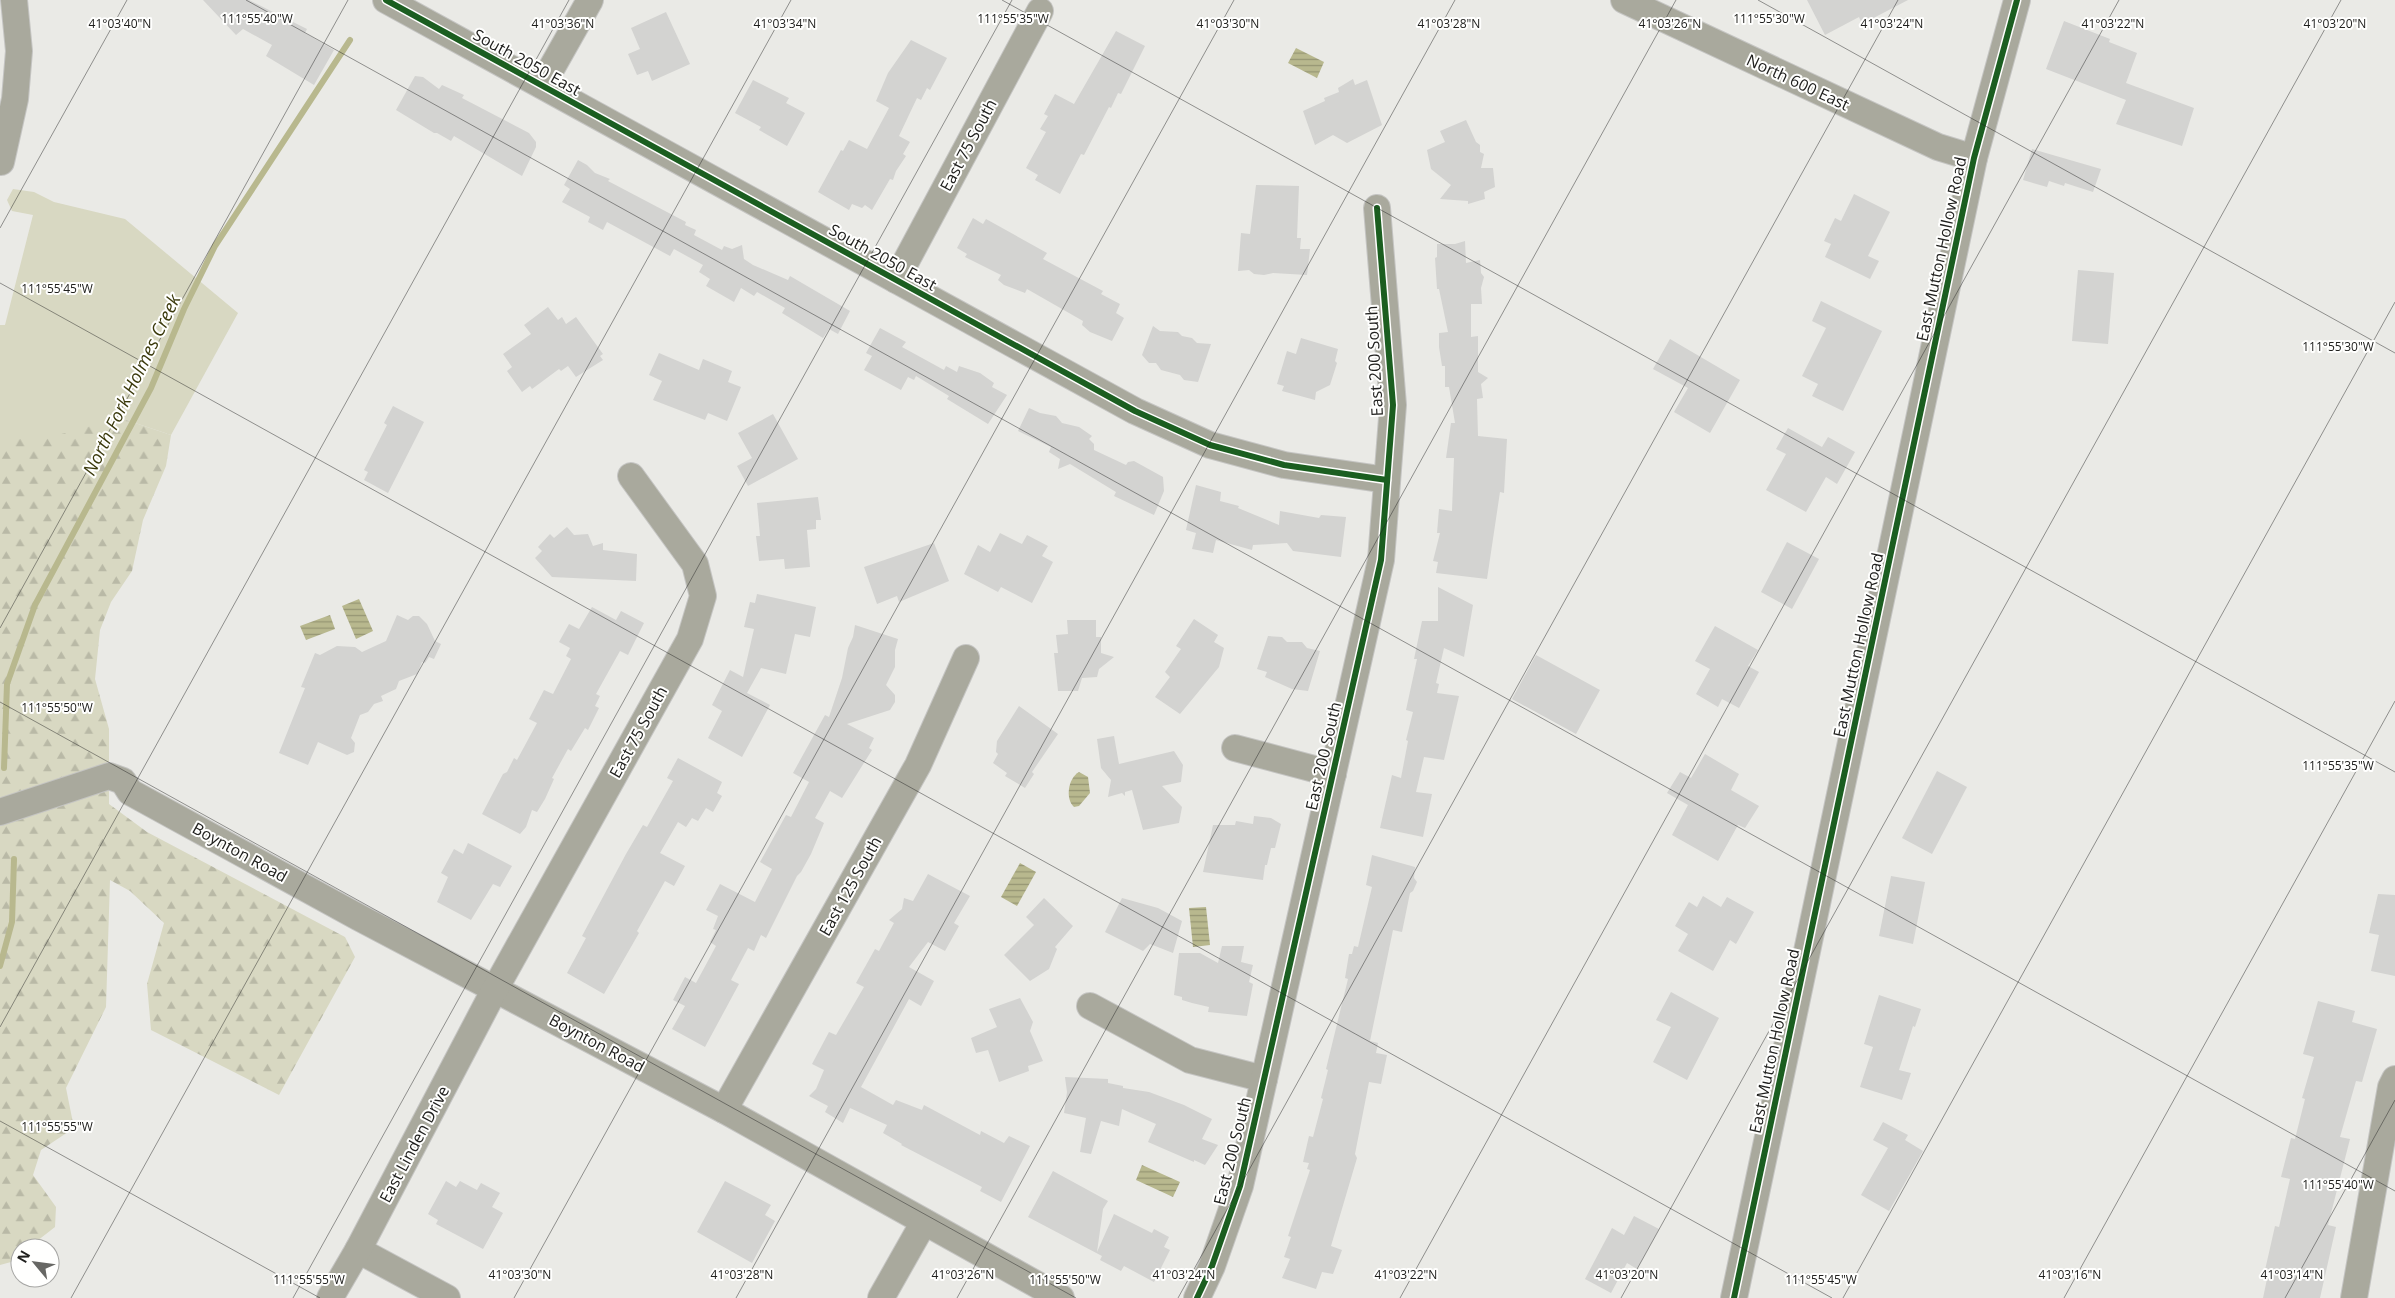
<svg xmlns="http://www.w3.org/2000/svg" width="2395" height="1298" viewBox="0 0 2395 1298" font-family="'Open Sans',sans-serif">
<defs>
<pattern id="forest-firs" width="22" height="20" patternUnits="userSpaceOnUse" patternTransform="scale(1.25)"><rect width="22" height="20" fill="#d8d8c2"/><path d="M5 1l3.5 6h-7zM16 11l3.5 6h-7z" fill="#b9b9a6"/></pattern>
<pattern id="water-rules" width="6" height="5" patternUnits="userSpaceOnUse" patternTransform="scale(1.25)"><rect width="6" height="5" fill="#b8b88e"/><path d="M0 2.5h6" fill="none" stroke="#959573"/></pattern>
</defs>
<rect width="100%" height="100%" fill="#eaeae6"/>
<polygon fill="#d8d8c2" points="13,189 34,192 54,202 125,219 238,313 171,435 120,418 0,512 0,325 5,325 33,215 12,211 7,200"/>
<polygon fill="url(#forest-firs)" points="120,418 171,435 166,466 143,520 132,571 111,602 100,630 95,679 109,729 109,804 147,832 345,937 355,957 279,1095 151,1030 147,984 164,923 130,891 110,880 106,1007 66,1088 74,1128 41,1150 33,1175 56,1207 55,1227 28,1248 20,1248 20,1254 11,1262 0,1265 0,444 6,439 43,439"/>
<g fill="url(#water-rules)">
<polygon points="1296,48 1324,62 1317,78 1288,63"/>
<polygon points="359,599 373,631 356,639 342,606"/>
<polygon points="330,615 335,629 306,640 300,626"/>
<path d="M1079,772L1088,777L1090,793L1079,806L1074,807C1065,799 1068,778 1079,772Z"/>
<polygon points="1020,863 1036,872 1017,906 1001,897"/>
<polygon points="1206,907 1210,945 1193,947 1189,908"/>
<polygon points="1142,1165 1180,1182 1173,1197 1136,1180"/>
</g>
<g fill="none" stroke-linecap="round" stroke-linejoin="round">
<g stroke="#b8b88e" stroke-width="6">
<polyline points="4,768 7,684 35,605 151,388 184,309 215,246 350,40"/>
<polyline points="0,966 12,922 14,859"/>
</g>
</g>
<g fill="#d3d3d1">
<polygon points="203,0 249,0 307,29 305,33 334,50 314,85 266,56 272,45 243,29 236,35"/>
<polygon points="1807,0 1908,0 1862,24 1859,17 1825,35"/>
<polygon points="666,12 690,64 652,81 648,71 637,75 628,54 640,49 631,28"/>
<polygon points="2064,21 2110,39 2109,42 2137,53 2126,83 2194,108 2182,146 2116,124 2126,100 2046,69"/>
<polygon points="1116,31 1145,46 1121,94 1118,93 1111,108 1109,107 1084,155 1081,154 1060,194 1035,180 1038,175 1026,168 1046,132 1040,129 1048,116 1044,114 1055,94 1074,104"/>
<polygon points="911,40 947,58 930,90 927,88 921,100 917,98 899,136 910,142 903,154 906,156 896,171 893,180 890,179 872,210 865,205 862,208 852,204 849,210 818,192 841,150 843,151 849,140 867,149 889,108 876,101 888,73"/>
<polygon points="415,76 423,77 439,89 442,85 464,95 462,98 529,133 536,142 536,147 522,176 454,136 451,141 437,133 434,133 396,110"/>
<polygon points="1353,79 1355,85 1367,80 1382,125 1347,143 1333,135 1315,145 1303,111 1325,101 1324,98 1339,92 1338,88"/>
<polygon points="753,80 789,98 786,103 805,113 787,146 759,130 761,127 735,113"/>
<polygon points="1466,120 1476,142 1480,145 1480,152 1484,154 1481,168 1493,168 1495,187 1484,192 1485,199 1468,204 1468,201 1440,199 1451,185 1431,169 1427,150 1445,142 1440,131"/>
<polygon points="2032,149 2101,169 2093,192 2065,183 2064,186 2049,181 2047,187 2023,180"/>
<polygon points="578,160 587,165 595,173 610,179 608,181 686,222 685,225 696,230 694,235 722,250 724,246 732,249 742,245 744,259 753,265 788,280 790,276 850,311 838,334 829,329 823,338 782,313 785,308 757,292 754,296 741,288 734,302 706,286 710,279 699,272 703,265 674,249 670,256 607,222 603,230 588,222 590,217 562,202 570,189 564,185"/>
<polygon points="1256,185 1299,186 1297,238 1301,238 1300,249 1310,249 1307,275 1273,273 1264,275 1254,274 1249,270 1238,271 1241,233 1250,234"/>
<polygon points="1854,194 1890,212 1868,256 1879,261 1870,279 1825,257 1831,244 1824,241 1835,218 1841,221"/>
<polygon points="973,218 983,224 986,219 1047,253 1043,259 1103,291 1101,294 1120,304 1116,313 1124,318 1112,341 1090,332 1082,325 1083,321 1027,289 1025,293 1004,285 998,280 1001,275 965,257 967,254 957,248"/>
<polygon points="1465,241 1466,263 1480,260 1481,273 1484,277 1481,288 1482,304 1471,304 1471,337 1478,336 1478,372 1488,378 1481,384 1483,398 1477,399 1478,436 1507,439 1504,493 1500,492 1487,579 1436,573 1438,562 1433,561 1440,533 1437,533 1439,509 1452,511 1454,458 1446,458 1451,423 1455,423 1449,387 1445,387 1445,366 1442,366 1439,347 1439,333 1448,332 1439,289 1437,289 1435,258 1437,257 1437,244 1455,244"/>
<polygon points="2078,270 2114,273 2108,344 2072,341"/>
<polygon points="1821,301 1882,331 1843,411 1812,396 1818,384 1802,376 1826,328 1812,321"/>
<polygon points="548,307 558,320 562,317 566,324 576,317 603,354 600,356 603,360 576,377 568,366 561,371 559,369 532,389 530,386 522,392 507,371 512,367 503,354 531,334 524,325"/>
<polygon points="1153,326 1160,331 1178,332 1182,336 1192,338 1197,343 1211,344 1198,382 1184,380 1180,375 1161,370 1156,363 1149,363 1142,355"/>
<polygon points="880,328 906,342 902,347 944,370 946,366 957,372 959,366 980,373 994,383 992,387 1007,395 988,424 947,399 949,396 916,376 914,380 908,377 901,390 864,370 872,356 866,353"/>
<polygon points="1301,338 1338,349 1335,361 1337,363 1330,385 1316,392 1315,400 1282,391 1284,386 1277,384 1287,351 1296,354"/>
<polygon points="1670,339 1740,380 1710,433 1674,412 1688,388 1653,369"/>
<polygon points="659,353 699,370 703,359 732,371 728,382 741,387 727,421 708,413 705,420 653,400 662,381 649,375"/>
<polygon points="393,406 424,422 388,493 364,480 368,472 364,470 387,425 384,423"/>
<polygon points="1029,408 1040,413 1056,416 1062,423 1079,427 1092,436 1089,439 1094,444 1094,450 1126,465 1128,462 1134,461 1163,477 1164,491 1154,515 1114,496 1116,492 1070,464 1058,469 1060,459 1049,452 1051,447 1018,431"/>
<polygon points="773,414 798,459 748,486 737,466 752,458 738,433"/>
<polygon points="1788,428 1822,447 1828,437 1855,452 1837,484 1826,477 1806,512 1766,490 1786,454 1776,449"/>
<polygon points="1196,485 1221,492 1220,501 1239,506 1238,508 1279,525 1280,511 1319,518 1321,515 1346,517 1341,557 1293,551 1287,543 1253,545 1252,550 1216,540 1213,553 1192,549 1196,533 1186,530"/>
<polygon points="818,497 821,520 816,520 816,529 807,530 810,567 785,569 784,559 759,561 756,536 760,536 757,503"/>
<polygon points="567,527 574,535 588,534 593,546 603,543 603,550 637,554 636,581 552,577 535,558 542,551 538,547 550,534 554,538"/>
<polygon points="1000,533 1022,544 1027,535 1048,546 1042,556 1053,562 1032,603 1001,587 998,592 964,574 978,545 990,552"/>
<polygon points="1787,542 1819,559 1792,609 1761,592"/>
<polygon points="934,543 949,581 899,602 897,596 877,604 864,567"/>
<polygon points="1438,587 1473,605 1464,657 1444,648 1436,683 1439,684 1437,693 1459,696 1444,760 1424,757 1416,792 1432,794 1423,837 1380,828 1392,775 1401,778 1408,741 1406,740 1413,712 1406,710 1417,659 1414,659 1422,621 1438,621"/>
<polygon points="757,594 816,607 810,637 795,634 786,674 761,668 747,693 770,705 742,757 708,738 722,711 712,705 730,670 743,677 754,629 744,627 750,602 755,603"/>
<polygon points="592,607 616,620 621,611 644,623 628,655 620,651 596,694 600,696 595,706 599,708 588,730 585,728 571,751 568,749 552,778 554,779 545,799 537,812 532,810 526,827 520,834 482,814 503,774 507,772 514,758 517,760 537,723 529,719 544,690 553,694 571,659 566,656 570,648 559,642 569,624 579,629"/>
<polygon points="397,615 408,620 413,616 419,616 427,624 435,641 441,644 434,659 429,657 425,663 422,662 417,674 399,681 396,689 381,696 383,701 374,704 368,712 360,715 351,738 355,743 354,752 347,755 318,742 308,765 279,753 305,688 301,687 315,653 320,655 337,646 355,647 362,652 386,641"/>
<polygon points="1194,619 1218,635 1214,642 1224,648 1219,667 1180,714 1155,697 1170,677 1165,672 1181,649 1176,646"/>
<polygon points="1067,620 1096,620 1096,637 1101,637 1101,653 1114,657 1099,669 1097,677 1082,678 1078,691 1058,691 1054,653 1058,653 1056,635 1068,634"/>
<polygon points="855,625 898,639 895,650 895,667 886,685 895,695 895,702 890,710 847,724 874,738 869,748 872,750 842,798 830,791 815,818 824,823 811,854 801,872 797,876 766,938 761,935 754,951 748,948 731,980 739,984 705,1047 672,1029 685,1006 673,1000 685,977 696,983 716,946 710,942 716,930 713,929 718,916 706,910 720,884 755,902 772,869 760,862 786,815 791,817 809,782 793,773 825,715 829,717 842,678 848,648 853,637"/>
<polygon points="1715,626 1758,650 1748,666 1759,672 1739,708 1722,699 1718,707 1696,694 1710,669 1695,661"/>
<polygon points="1268,636 1282,637 1287,642 1302,642 1307,648 1320,651 1308,691 1292,689 1265,677 1267,672 1257,669"/>
<polygon points="1536,655 1600,690 1576,734 1512,699"/>
<polygon points="1019,706 1058,734 1032,772 1034,774 1025,788 1005,776 1007,773 993,763 998,754 996,752 997,741"/>
<polygon points="1114,736 1119,764 1174,751 1183,765 1181,782 1162,786 1182,807 1179,823 1143,830 1132,790 1125,792 1125,796 1122,793 1108,797 1111,780 1101,768 1097,739"/>
<polygon points="1705,754 1739,774 1731,790 1759,806 1745,828 1738,825 1718,861 1672,835 1688,805 1667,793 1680,772 1691,778"/>
<polygon points="678,758 722,782 717,793 722,796 713,812 706,808 698,821 692,818 686,827 678,822 660,853 685,866 674,886 665,881 637,931 639,933 604,994 567,973 586,938 582,936 626,854 643,825 647,827 673,781 667,778"/>
<polygon points="1937,771 1967,787 1932,854 1902,838"/>
<polygon points="1254,816 1271,818 1281,824 1275,848 1271,848 1267,865 1265,865 1263,880 1203,872 1213,825 1235,825 1236,821 1253,824"/>
<polygon points="468,843 512,866 500,887 493,884 471,920 437,902 448,877 441,873 454,849 463,854"/>
<polygon points="1372,855 1415,867 1414,878 1417,882 1413,891 1410,893 1402,932 1393,930 1370,1041 1378,1043 1376,1053 1387,1055 1381,1084 1369,1082 1355,1154 1357,1158 1331,1246 1342,1250 1333,1274 1322,1272 1316,1289 1282,1278 1290,1259 1284,1257 1291,1237 1288,1236 1310,1170 1307,1169 1309,1163 1303,1162 1309,1136 1313,1137 1323,1099 1321,1098 1328,1070 1326,1069 1348,979 1345,978 1349,954 1352,954 1354,946 1358,947 1372,887 1366,885"/>
<polygon points="928,874 970,896 954,923 959,926 945,951 928,942 909,967 934,981 921,1006 909,999 861,1087 893,1105 896,1100 922,1110 924,1105 980,1135 981,1131 1004,1143 1009,1136 1030,1146 1001,1202 980,1191 982,1187 901,1145 902,1144 883,1133 887,1125 850,1108 843,1123 825,1112 828,1106 809,1096 816,1089 824,1070 812,1064 829,1032 836,1035 864,987 856,983 875,949 879,951 894,923 889,920 902,909 904,898 913,901"/>
<polygon points="1891,876 1925,882 1913,944 1879,936"/>
<polygon points="2378,894 2395,895 2395,976 2371,971 2379,935 2369,933"/>
<polygon points="1703,896 1721,907 1727,897 1754,912 1736,944 1730,940 1713,971 1678,951 1688,934 1675,926 1689,902 1697,907"/>
<polygon points="1044,898 1073,926 1055,947 1057,949 1049,969 1030,981 1004,955 1034,925 1026,917"/>
<polygon points="1122,898 1158,908 1182,921 1173,953 1150,944 1143,951 1105,932"/>
<polygon points="1222,946 1244,946 1241,962 1253,965 1249,982 1253,984 1247,1016 1208,1012 1209,1007 1192,1003 1182,1000 1182,997 1174,995 1179,953 1200,953 1218,963"/>
<polygon points="1671,992 1719,1018 1687,1080 1653,1062 1671,1027 1656,1020"/>
<polygon points="1879,995 1921,1009 1915,1027 1913,1026 1899,1070 1911,1073 1902,1100 1860,1087 1873,1047 1864,1044"/>
<polygon points="1020,998 1033,1022 1030,1031 1043,1061 1028,1066 1029,1071 999,1082 988,1050 976,1053 971,1038 997,1027 989,1009"/>
<polygon points="2318,1001 2355,1011 2352,1022 2377,1029 2362,1082 2356,1081 2340,1137 2350,1139 2328,1225 2336,1227 2320,1298 2263,1298 2267,1279 2263,1279 2275,1226 2279,1227 2290,1179 2281,1177 2291,1138 2295,1139 2305,1099 2302,1098 2314,1057 2303,1054"/>
<polygon points="1065,1077 1108,1079 1108,1083 1123,1086 1123,1088 1149,1092 1184,1105 1212,1119 1202,1139 1218,1145 1205,1165 1194,1160 1194,1162 1148,1142 1156,1124 1122,1109 1119,1126 1101,1121 1091,1154 1080,1152 1086,1118 1064,1113 1067,1092"/>
<polygon points="1883,1122 1908,1135 1905,1140 1923,1151 1889,1211 1861,1195 1888,1148 1873,1140"/>
<polygon points="1053,1171 1108,1201 1103,1209 1097,1252 1114,1214 1152,1233 1154,1229 1169,1237 1164,1247 1170,1250 1154,1282 1124,1266 1121,1271 1100,1260 1102,1256 1028,1217"/>
<polygon points="446,1181 456,1187 460,1181 477,1190 481,1183 500,1193 492,1207 503,1213 483,1249 436,1224 438,1220 428,1214"/>
<polygon points="725,1181 771,1205 765,1215 775,1221 752,1263 697,1232"/>
<polygon points="1634,1216 1659,1229 1637,1269 1627,1263 1611,1293 1585,1279 1612,1228 1624,1235"/>
</g>
<g fill="none" stroke-linecap="round" stroke-linejoin="round">
<g stroke="#c5c5c3" stroke-width="28">
<g id="minor">
<polyline points="386,0 1135,411 1210,445 1284,465 1387,480"/>
<polyline points="1624,0 1938,147 1974,158"/>
<polyline points="542,85 590,0"/>
<polyline points="1,162 15,99 19,51 14,0"/>
<polyline points="896,280 1040,11"/>
<polyline points="1235,748 1333,774"/>
<polyline points="0,812 109,776 123,781 130,792 358,917 724,1110 1061,1298"/>
<polyline points="1090,1006 1190,1060 1264,1079"/>
<polyline points="724,1110 918,765 966,658"/>
<polyline points="358,1250 447,1298"/>
<polyline points="330,1298 358,1250 495,989 690,639 703,596 695,564 631,476"/>
<polyline points="881,1298 924,1222"/>
<polyline points="1197,1298 1212,1266 1240,1186 1381,560 1393,405 1377,208"/>
<polyline points="1734,1298 1974,158 2017,0"/>
<polyline points="2354,1298 2391,1087 2395,1079"/>
</g>
</g>
<use href="#minor" stroke="#a9a99d" stroke-width="26"/>
<g stroke="#fffffe" stroke-width="9">
<g id="cycleway">
<polyline points="386,0 1135,411 1210,445 1284,465 1387,480"/>
<polyline points="1197,1298 1212,1266 1240,1186 1381,560 1393,405 1377,208"/>
<polyline points="1734,1298 1974,158 2017,0"/>
</g>
</g>
<use href="#cycleway" stroke="#1b5e20" stroke-width="6"/>
</g>
<path fill="none" stroke="#20201e" stroke-width="1" stroke-opacity="0.45" d="M246,0L2395,1191M1002,0L2395,772M1758,0L2395,353M0,228L127,0M0,283L1832,1298M0,628L348,0M0,702L1076,1298M0,1027L569,0M0,1121L320,1298M71,1298L791,0M293,1298L1012,0M514,1298L1234,0M736,1298L1455,0M957,1298L1676,0M1178,1298L1898,0M1400,1298L2119,0M1621,1298L2341,0M1843,1298L2395,302M2064,1298L2395,701M2285,1298L2395,1100"/>
<g text-anchor="middle" stroke-width="4" stroke-linejoin="round" paint-order="stroke">
<g font-size="16" fill="#20201e" stroke="#fffffe">
<text transform="translate(527 62) rotate(29)" y="6">South 2050 East</text>
<text transform="translate(1798 82) rotate(25)" y="6">North 600 East</text>
<text transform="translate(968 145) rotate(-62)" y="6">East 75 South</text>
<text transform="translate(1941 249) rotate(-78)" y="6">East Mutton Hollow Road</text>
<text transform="translate(883 257) rotate(29)" y="6">South 2050 East</text>
<text transform="translate(1374 361) rotate(-93)" y="6">East 200 South</text>
<text transform="translate(1858 645) rotate(-78)" y="6">East Mutton Hollow Road</text>
<text transform="translate(638 732) rotate(-61)" y="6">East 75 South</text>
<text transform="translate(1323 756) rotate(-77)" y="6">East 200 South</text>
<text transform="translate(240 852) rotate(29)" y="6">Boynton Road</text>
<text transform="translate(850 886) rotate(-61)" y="6">East 125 South</text>
<text transform="translate(1774 1041) rotate(-78)" y="6">East Mutton Hollow Road</text>
<text transform="translate(597 1043) rotate(28)" y="6">Boynton Road</text>
<text transform="translate(414 1144) rotate(-62)" y="6">East Linden Drive</text>
<text transform="translate(1232 1151) rotate(-76)" y="6">East 200 South</text>
</g>
<g font-size="18" font-style="italic" fill="#3a390b" stroke="#fffffe">
<text transform="translate(132 385) rotate(-64)" y="6">North Fork Holmes Creek</text>
</g>
</g>
<g font-size="12" text-anchor="middle" fill="#20201e" stroke="#fffffe" stroke-width="4" stroke-linejoin="round" paint-order="stroke">
<text x="257" y="23">111°55'40"W</text>
<text x="1013" y="23">111°55'35"W</text>
<text x="1769" y="23">111°55'30"W</text>
<text x="120" y="28">41°03'40"N</text>
<text x="1228" y="28">41°03'30"N</text>
<text x="563" y="28">41°03'36"N</text>
<text x="785" y="28">41°03'34"N</text>
<text x="1449" y="28">41°03'28"N</text>
<text x="1670" y="28">41°03'26"N</text>
<text x="1892" y="28">41°03'24"N</text>
<text x="2113" y="28">41°03'22"N</text>
<text x="2335" y="28">41°03'20"N</text>
<text x="57" y="293">111°55'45"W</text>
<text x="2338" y="351">111°55'30"W</text>
<text x="57" y="712">111°55'50"W</text>
<text x="2338" y="770">111°55'35"W</text>
<text x="57" y="1131">111°55'55"W</text>
<text x="2338" y="1189">111°55'40"W</text>
<text x="520" y="1279">41°03'30"N</text>
<text x="742" y="1279">41°03'28"N</text>
<text x="963" y="1279">41°03'26"N</text>
<text x="1184" y="1279">41°03'24"N</text>
<text x="1406" y="1279">41°03'22"N</text>
<text x="1627" y="1279">41°03'20"N</text>
<text x="2070" y="1279">41°03'16"N</text>
<text x="2292" y="1279">41°03'14"N</text>
<text x="309" y="1284">111°55'55"W</text>
<text x="1065" y="1284">111°55'50"W</text>
<text x="1821" y="1284">111°55'45"W</text>
</g>
<g transform="translate(35 1263) rotate(299)"><circle r="24" fill="#fffffe" stroke="#a6a6a4"/>
<path d="M0-4L9 19L0 12L-9 19Z" fill="#676764"/>
<text y="-8" font-size="14" font-weight="bold" text-anchor="middle" fill="#20201e">N</text>
</g>
</svg>
